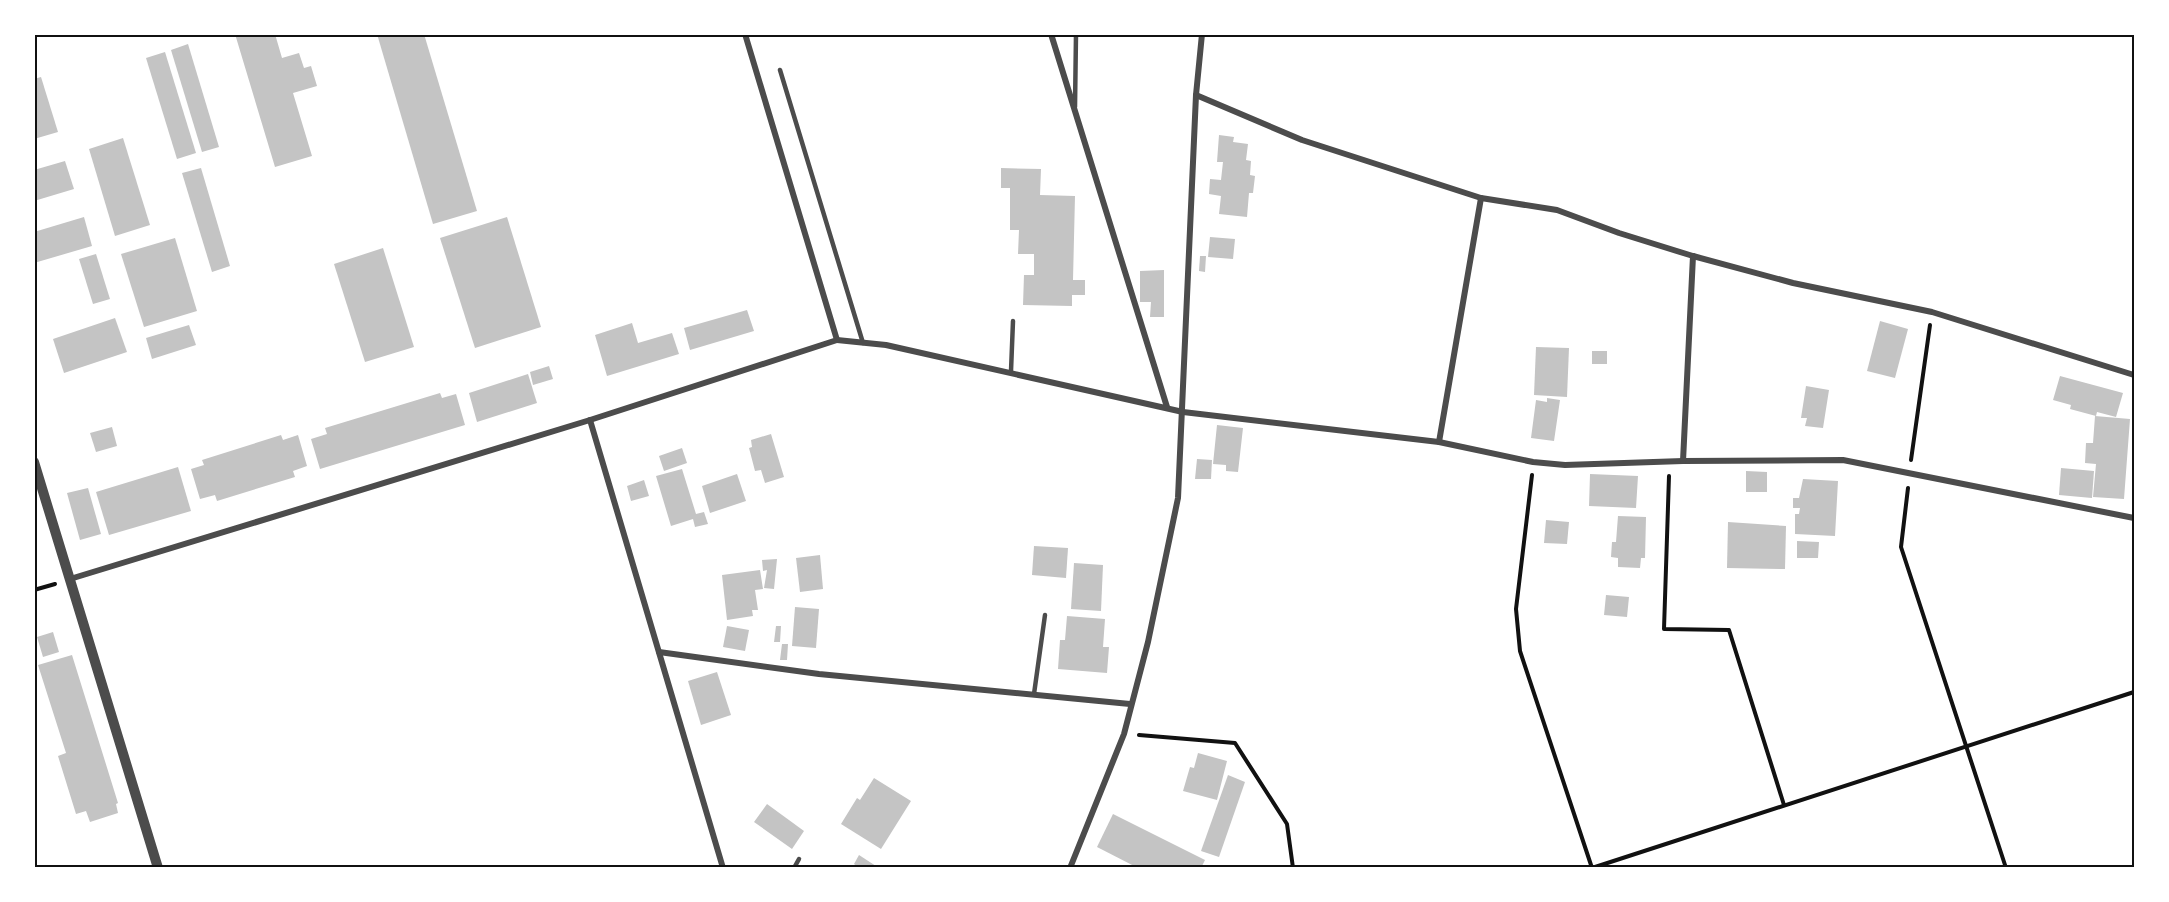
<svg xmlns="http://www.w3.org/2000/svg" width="2169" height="902" viewBox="0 0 2169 902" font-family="'Public Sans',sans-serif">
<rect width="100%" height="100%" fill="#fff"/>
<g fill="#c4c4c4">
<polygon points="235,34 275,34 282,58 299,53 304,68 311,66 317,86 293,93 312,156 275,167"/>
<polygon points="377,34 424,34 477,211 433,224"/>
<polygon points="188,44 219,147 202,152 171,50"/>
<polygon points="165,52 196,153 177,159 146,58"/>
<polygon points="41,77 58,132 34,139 34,79"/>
<polygon points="1219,135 1234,137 1233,142 1248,144 1246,160 1251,161 1250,175 1255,176 1253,193 1249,193 1247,217 1219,214 1221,196 1209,194 1210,179 1221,180 1223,162 1217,162"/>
<polygon points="123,138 150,225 115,236 89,149"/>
<polygon points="65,161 74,189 34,201 34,170"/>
<polygon points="201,168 230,266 212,272 182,173"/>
<polygon points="1001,168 1041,169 1040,195 1075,196 1073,280 1085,280 1085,295 1072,295 1072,306 1023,305 1024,275 1034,275 1034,254 1018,254 1019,230 1010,230 1010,188 1001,188"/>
<polygon points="84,217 92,246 34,263 34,232"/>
<polygon points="507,217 541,327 475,348 440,238"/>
<polygon points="1210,237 1235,239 1233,259 1208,257"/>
<polygon points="175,238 197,311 144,327 121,254"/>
<polygon points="383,248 414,347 365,362 334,264"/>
<polygon points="96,254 110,299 93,304 79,259"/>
<polygon points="1200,256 1206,256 1205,272 1199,271"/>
<polygon points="1164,270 1164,317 1150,317 1151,302 1140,302 1140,271"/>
<polygon points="747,310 754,331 690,350 684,328"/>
<polygon points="115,318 127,352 64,373 53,339"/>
<polygon points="1880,321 1908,329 1895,378 1867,371"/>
<polygon points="632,323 638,343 672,333 679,354 607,376 595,335"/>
<polygon points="189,325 196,345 152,359 146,338"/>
<polygon points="1536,347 1569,348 1567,397 1534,395"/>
<rect x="1592" y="351" width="15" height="13"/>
<polygon points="549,366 553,379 533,385 530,372"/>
<polygon points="528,374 537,403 477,422 469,393"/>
<polygon points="2060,376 2123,393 2116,417 2097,412 2096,416 2070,409 2071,405 2053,400"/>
<polygon points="1806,386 1829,390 1823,428 1805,426 1807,418 1801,418"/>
<polygon points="440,393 442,398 456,394 465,425 320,469 311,439 327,434 325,428"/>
<polygon points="1547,398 1560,400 1554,441 1531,438 1536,400 1547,402"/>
<polygon points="2095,416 2130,419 2124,499 2093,497 2096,464 2085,463 2086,443 2093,443"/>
<polygon points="1217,425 1243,428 1238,472 1226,471 1226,465 1213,464"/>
<polygon points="112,427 117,446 96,452 90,433"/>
<polygon points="771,434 784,477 765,483 761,470 755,471 749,448 752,447 751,440"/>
<polygon points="281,435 283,440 298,435 307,466 293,471 295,477 217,501 215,495 200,499 191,469 204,465 202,460"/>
<polygon points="682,448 687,463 664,471 659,456"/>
<polygon points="1197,459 1212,460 1211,479 1195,479"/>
<polygon points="178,467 191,511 109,535 96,492"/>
<polygon points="2061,468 2094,471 2092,498 2059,495"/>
<polygon points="682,469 696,514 704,512 708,524 695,527 693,519 671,526 656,476"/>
<polygon points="1746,471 1767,472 1767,492 1746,492"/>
<polygon points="737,474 746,501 710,513 702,486"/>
<polygon points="1590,474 1638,476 1636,508 1589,506"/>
<polygon points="1803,479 1838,481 1835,536 1795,534 1795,514 1799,514 1800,508 1793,508 1793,498 1799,498"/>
<polygon points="644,480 649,496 631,501 627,486"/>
<polygon points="88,488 101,534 80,540 67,493"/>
<polygon points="1618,516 1646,517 1645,558 1641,558 1640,568 1618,567 1618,558 1611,557 1612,542 1616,542"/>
<polygon points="1546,520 1569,522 1567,544 1544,543"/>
<polygon points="1728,522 1786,526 1785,569 1727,568"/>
<polygon points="1797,541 1819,542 1818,558 1797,558"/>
<polygon points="1034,546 1068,548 1066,578 1032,575"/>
<polygon points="820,555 823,589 800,592 796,558"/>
<polygon points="777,559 774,589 764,588 767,570 763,571 762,560"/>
<polygon points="1074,563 1103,565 1101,611 1071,609"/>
<polygon points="760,570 763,589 755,590 758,610 752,610 753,616 727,620 722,575"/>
<polygon points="1606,595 1629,597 1627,617 1604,615"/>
<polygon points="795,607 819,609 816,648 792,646"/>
<polygon points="1067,616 1105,619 1103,647 1109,647 1107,673 1058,669 1060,640 1065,640"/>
<polygon points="727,626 749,630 745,651 723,647"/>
<polygon points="776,626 781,626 780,642 774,642"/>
<polygon points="53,632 59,652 43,657 37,637"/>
<polygon points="782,644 788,644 787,660 780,660"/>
<polygon points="72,655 118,803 116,804 118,813 90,822 86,811 76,814 58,756 66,753 38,665"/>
<polygon points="717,672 731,715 701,725 688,681"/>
<polygon points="1198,753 1227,761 1217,800 1183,791 1190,767 1194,768"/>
<polygon points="1228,775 1245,782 1219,857 1201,851"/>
<polygon points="874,778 911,801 881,849 841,824 857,798 860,800"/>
<polygon points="767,804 804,831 792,849 754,822"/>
<polygon points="1113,814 1205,860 1201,868 1138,868 1097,847"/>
<polygon points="859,855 879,868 859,868 854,864"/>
</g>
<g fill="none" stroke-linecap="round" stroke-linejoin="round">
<g stroke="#111" stroke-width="4">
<polyline points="1911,460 1930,325"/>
<polyline points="1532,475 1516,609 1520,651 1592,868"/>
<polyline points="1669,476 1664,629 1729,630 1784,805"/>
<polyline points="1908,488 1901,547 2006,868"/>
<polyline points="34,590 55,584"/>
<polyline points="1139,735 1235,743 1287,824 1293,868"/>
<polyline points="1592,868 2134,692"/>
</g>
<g stroke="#4c4c4c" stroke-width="4.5">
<polyline points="780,70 863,343"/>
<polyline points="1075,107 1076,34"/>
<polyline points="1011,371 1013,321"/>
<polyline points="1034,694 1045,615"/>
<polyline points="794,868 799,859"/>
</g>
<g stroke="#4c4c4c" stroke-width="6">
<polyline points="1051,34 1167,407"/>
<polyline points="1196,95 1302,140 1481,198 1557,210 1619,233 1693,256 1793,283 1932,312 2134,375"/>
<polyline points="837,340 886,345 1183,412 1439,442 1533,462 1565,465 1683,461 1843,460 2134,518"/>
<polyline points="590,420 723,868"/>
<polyline points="1439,442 1481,198"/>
<polyline points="1683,461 1693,256"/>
<polyline points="70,579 590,420 837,340 745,34"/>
<polyline points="659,652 819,674 1130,704"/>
<polyline points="1070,868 1124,734 1148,642 1178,498 1196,95 1202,34"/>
</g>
<polyline stroke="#4c4c4c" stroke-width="10" points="34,462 158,868"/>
</g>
<rect width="2169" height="902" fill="none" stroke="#ffffff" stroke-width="72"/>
<rect x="36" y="36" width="2097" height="830" fill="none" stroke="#111" stroke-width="2"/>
</svg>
